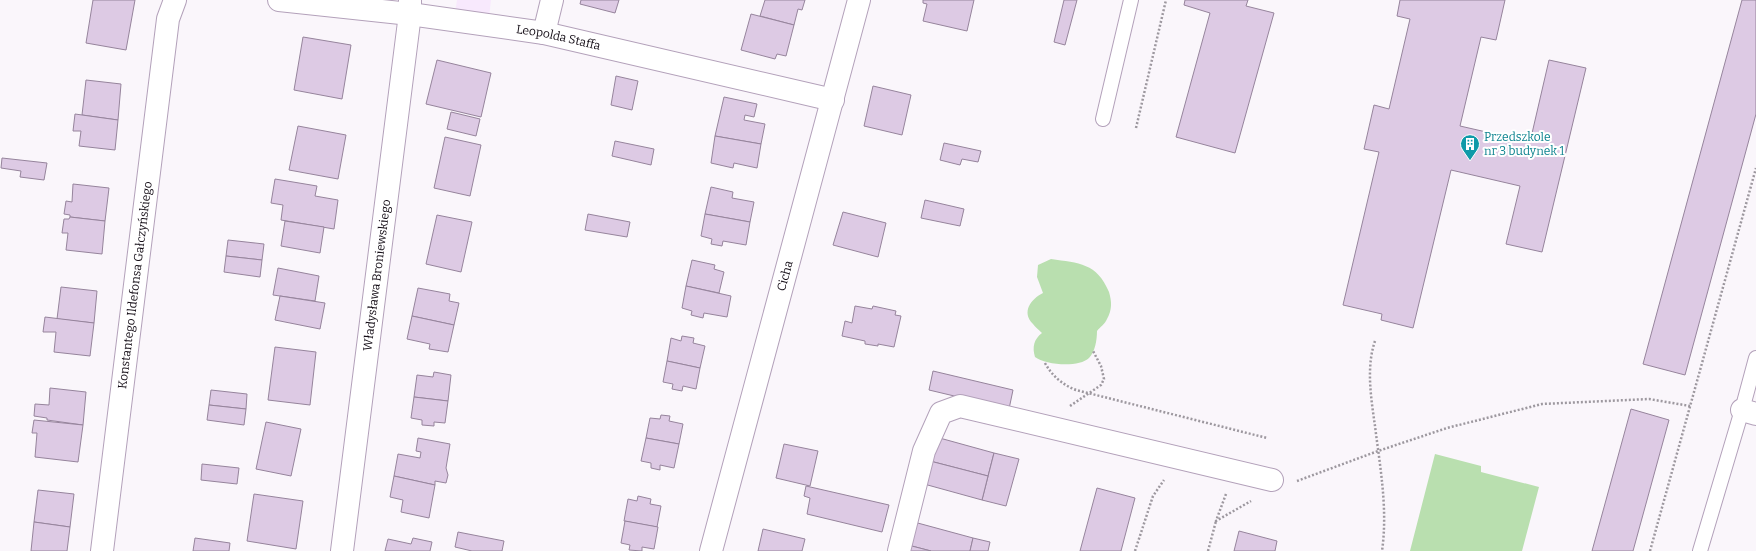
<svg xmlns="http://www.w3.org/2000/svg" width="1756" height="551" viewBox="0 0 1756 551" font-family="Bitter,serif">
<rect width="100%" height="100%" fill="#faf6fb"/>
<polygon fill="#f8e9fd" points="457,0 491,0 489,17 455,13"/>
<g fill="#b9dfaf">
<path d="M1051,259C1079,263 1097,263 1109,292C1112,302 1112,310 1107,319C1105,324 1100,327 1097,331C1097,340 1095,352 1089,358C1079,368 1045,365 1035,357C1032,347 1034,339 1042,333C1039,330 1035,327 1033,324C1021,312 1031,299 1043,293L1037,277L1038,265Z"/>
<polygon points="1435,454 1481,466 1481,472 1539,487 1522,551 1410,551"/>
</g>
<g fill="#ddcae4" stroke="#96849c">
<polygon points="93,0 135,0 126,50 86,43"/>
<polygon points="581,0 619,0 615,13 580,4"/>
<polygon points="765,0 805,0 802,10 798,9 794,25 760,16"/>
<polygon points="923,0 974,0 967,31 923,21 927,4 923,3"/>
<polygon points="1064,0 1077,0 1065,45 1054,42"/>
<polygon points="1185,0 1248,0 1246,6 1274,13 1235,153 1176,137 1210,13 1184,5"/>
<polygon points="1400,0 1505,0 1496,40 1481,37 1460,126 1530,142 1549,60 1586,68 1542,252 1506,244 1520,186 1451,170 1413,328 1381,320 1382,314 1343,305 1379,152 1364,149 1374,105 1389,109 1410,19 1397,16"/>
<polygon points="1742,0 1756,0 1756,114 1685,375 1643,364"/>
<polygon points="751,14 794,25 786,56 777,54 775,59 741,50"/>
<polygon points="303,37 351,45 342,99 294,90"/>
<polygon points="437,60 491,73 481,117 426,104"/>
<polygon points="616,76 638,81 632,110 611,105"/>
<polygon points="86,80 121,84 118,120 82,115"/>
<polygon points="873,86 911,95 902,135 864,126"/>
<polygon points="724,97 757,104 754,117 745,115 744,120 765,124 761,144 715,136"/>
<polygon points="451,112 480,119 476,136 447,129"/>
<polygon points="75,114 118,120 115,150 79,146 81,131 73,131"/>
<polygon points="298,126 346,135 338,179 289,170"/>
<polygon points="715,136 761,144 757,168 734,163 733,168 711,163"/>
<polygon points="445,137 481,145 470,196 434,188"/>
<polygon points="615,141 654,149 651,165 612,156"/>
<polygon points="944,143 981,151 978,162 962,159 960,165 940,160"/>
<polygon points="2,158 47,163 44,180 20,177 21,171 1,168"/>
<polygon points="275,179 317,186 315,196 338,200 334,229 281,220 283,205 271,203"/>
<polygon points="73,184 109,188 105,221 70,217 70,215 64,214 66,201 72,202"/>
<polygon points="711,187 733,192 732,198 754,202 750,222 705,214"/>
<polygon points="925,200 964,209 960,226 921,218"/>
<polygon points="843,212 886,223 878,257 833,245"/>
<polygon points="588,214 630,222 627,237 585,230"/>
<polygon points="705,214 750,222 746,245 723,241 722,246 711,244 712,239 701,236"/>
<polygon points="437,215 472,222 461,272 426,264"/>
<polygon points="70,217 105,221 102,254 66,250 68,233 62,233 64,219 69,219"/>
<polygon points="285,221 324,227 320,253 281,246"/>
<polygon points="228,240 264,244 262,260 226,256"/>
<polygon points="226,256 262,260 260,277 224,272"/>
<polygon points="692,260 715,265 714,269 724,272 719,293 686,286"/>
<polygon points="278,268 319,276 315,301 273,295"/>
<polygon points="686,286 731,296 727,317 704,313 703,318 691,315 692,311 682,308"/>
<polygon points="61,287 97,291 94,323 57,319"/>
<polygon points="418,288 450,294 449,301 459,303 454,325 412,316"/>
<polygon points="280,296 325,303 320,329 275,320"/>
<polygon points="855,306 872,309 873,306 896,311 895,315 901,316 894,347 878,344 878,346 865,344 865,341 842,336 845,321 852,323"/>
<polygon points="412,316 454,325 448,352 429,349 430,344 407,339"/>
<polygon points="45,317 94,323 90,356 54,352 56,332 43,332"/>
<polygon points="682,336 694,338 693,343 705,346 700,368 667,361 671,338 681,341"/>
<polygon points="275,347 316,352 310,405 268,400"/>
<polygon points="667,361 700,368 696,389 683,386 682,391 672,389 673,384 663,382"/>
<polygon points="933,371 1013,390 1009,409 929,390"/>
<polygon points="434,372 451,375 448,401 414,397 417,375 433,377"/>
<polygon points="50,388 86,392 83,425 47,420 47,418 34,416 35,404 49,405"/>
<polygon points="211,390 247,394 246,409 209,405"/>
<polygon points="414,397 448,401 445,423 434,422 434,426 422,425 422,420 411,418"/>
<polygon points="209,405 246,409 244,425 207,420"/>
<polygon points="1631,409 1669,420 1633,551 1592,551"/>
<polygon points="661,415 670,416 669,421 683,424 679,444 646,438 650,418 660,419"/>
<polygon points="34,420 83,425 78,462 35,457 37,433 32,433"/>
<polygon points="266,422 301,429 291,476 256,469"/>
<polygon points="936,437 994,453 988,476 930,461"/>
<polygon points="418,438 450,444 446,468 448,475 446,483 435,481 435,485 394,476 398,454 420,458 421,452 416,451"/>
<polygon points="646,438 679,444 674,468 660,465 660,470 651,468 651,463 641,461"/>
<polygon points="784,444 818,451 810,486 776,478"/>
<polygon points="994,453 1019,459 1006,506 982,500"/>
<polygon points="930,461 988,476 982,500 924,484"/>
<polygon points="202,464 239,468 237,484 201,480"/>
<polygon points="394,476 435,485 429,518 401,512 403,500 390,497"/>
<polygon points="806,486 889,505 882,532 807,514 810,498 804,496"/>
<polygon points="1097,488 1135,498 1121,551 1080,551"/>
<polygon points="38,490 74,494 70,527 34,522"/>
<polygon points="254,494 303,501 296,549 247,541"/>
<polygon points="638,496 651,499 650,504 661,506 657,527 624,521 628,499 637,501"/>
<polygon points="625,521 658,527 654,549 642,547 642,551 629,550 630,545 621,543"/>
<polygon points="34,522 70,527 67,551 31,551"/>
<polygon points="914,522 973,538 970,551 931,551 908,545"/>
<polygon points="763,529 805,539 802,551 758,551"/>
<polygon points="1239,531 1277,541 1275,551 1234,551"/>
<polygon points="458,532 504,541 502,551 472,551 455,547"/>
<polygon points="195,538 230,543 229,551 193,551"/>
<polygon points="413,538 432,542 430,551 385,551 388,539 411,544"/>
<polygon points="973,538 990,542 988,551 970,551"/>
<polygon points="908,545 931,551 907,551"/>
</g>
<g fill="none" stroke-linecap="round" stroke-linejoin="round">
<g stroke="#b3a1ba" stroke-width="16">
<g id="lane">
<polyline points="1103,119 1131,0"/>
<polyline points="1700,551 1742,410 1756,358"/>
</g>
</g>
<g stroke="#b3a1ba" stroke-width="24">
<g id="street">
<path id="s1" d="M279,0L410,14L544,33L833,100"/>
<polyline points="544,33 552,0"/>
<polyline points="1742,410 1756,414"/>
<path id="s2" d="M102,551L168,19L175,0"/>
<path id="s3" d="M342,551L410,14V0"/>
<path id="s4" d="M711,551L859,0"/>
<polyline points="899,551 924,451 941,413 960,406 1272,480"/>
</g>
</g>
<g stroke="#9d989f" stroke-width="2.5" stroke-dasharray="2 2" stroke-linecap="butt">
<polyline points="1136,128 1166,0"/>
<path d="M1375,341C1366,367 1371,398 1375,426C1380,467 1388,509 1382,551"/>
<path d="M1045,363C1052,376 1063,385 1076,390L1267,438"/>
<polyline points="1070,406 1101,385 1104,379 1101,366 1093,351"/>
<polyline points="1297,481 1378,451 1447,428 1542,404 1649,399 1690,406"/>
<polyline points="1226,494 1216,521 1251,501"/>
<polyline points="1135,551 1153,496 1164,480"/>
<polyline points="1208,551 1216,521"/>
<polyline points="1650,551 1756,168"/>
</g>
<use href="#lane" stroke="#fff" stroke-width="14"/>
<use href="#street" stroke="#fff" stroke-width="22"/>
</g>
<defs>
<g id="building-pin" transform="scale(1)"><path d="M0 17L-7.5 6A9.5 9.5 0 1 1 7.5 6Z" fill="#0f9aa8" stroke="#fff"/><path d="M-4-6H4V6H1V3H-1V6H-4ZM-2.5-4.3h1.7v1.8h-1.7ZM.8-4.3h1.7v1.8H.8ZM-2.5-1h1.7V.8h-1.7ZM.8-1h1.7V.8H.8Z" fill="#fff"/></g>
</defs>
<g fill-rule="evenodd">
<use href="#building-pin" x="1470" y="144"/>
</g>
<g text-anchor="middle" stroke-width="4" stroke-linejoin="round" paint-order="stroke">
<g font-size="12" fill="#150e17" stroke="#fff">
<text dy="4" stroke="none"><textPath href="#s1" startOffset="282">Leopolda Staffa</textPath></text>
<text dy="4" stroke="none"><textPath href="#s3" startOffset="278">Władysława Broniewskiego</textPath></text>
<text dy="4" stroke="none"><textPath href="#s4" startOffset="285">Cicha</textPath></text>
<text dy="4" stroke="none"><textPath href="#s2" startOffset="268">Konstantego Ildefonsa Gałczyńskiego</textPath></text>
</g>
<g font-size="12" fill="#0d838f" stroke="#fff" text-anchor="start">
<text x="1484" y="141">Przedszkole<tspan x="1484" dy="14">nr 3 budynek 1</tspan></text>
</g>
</g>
</svg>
